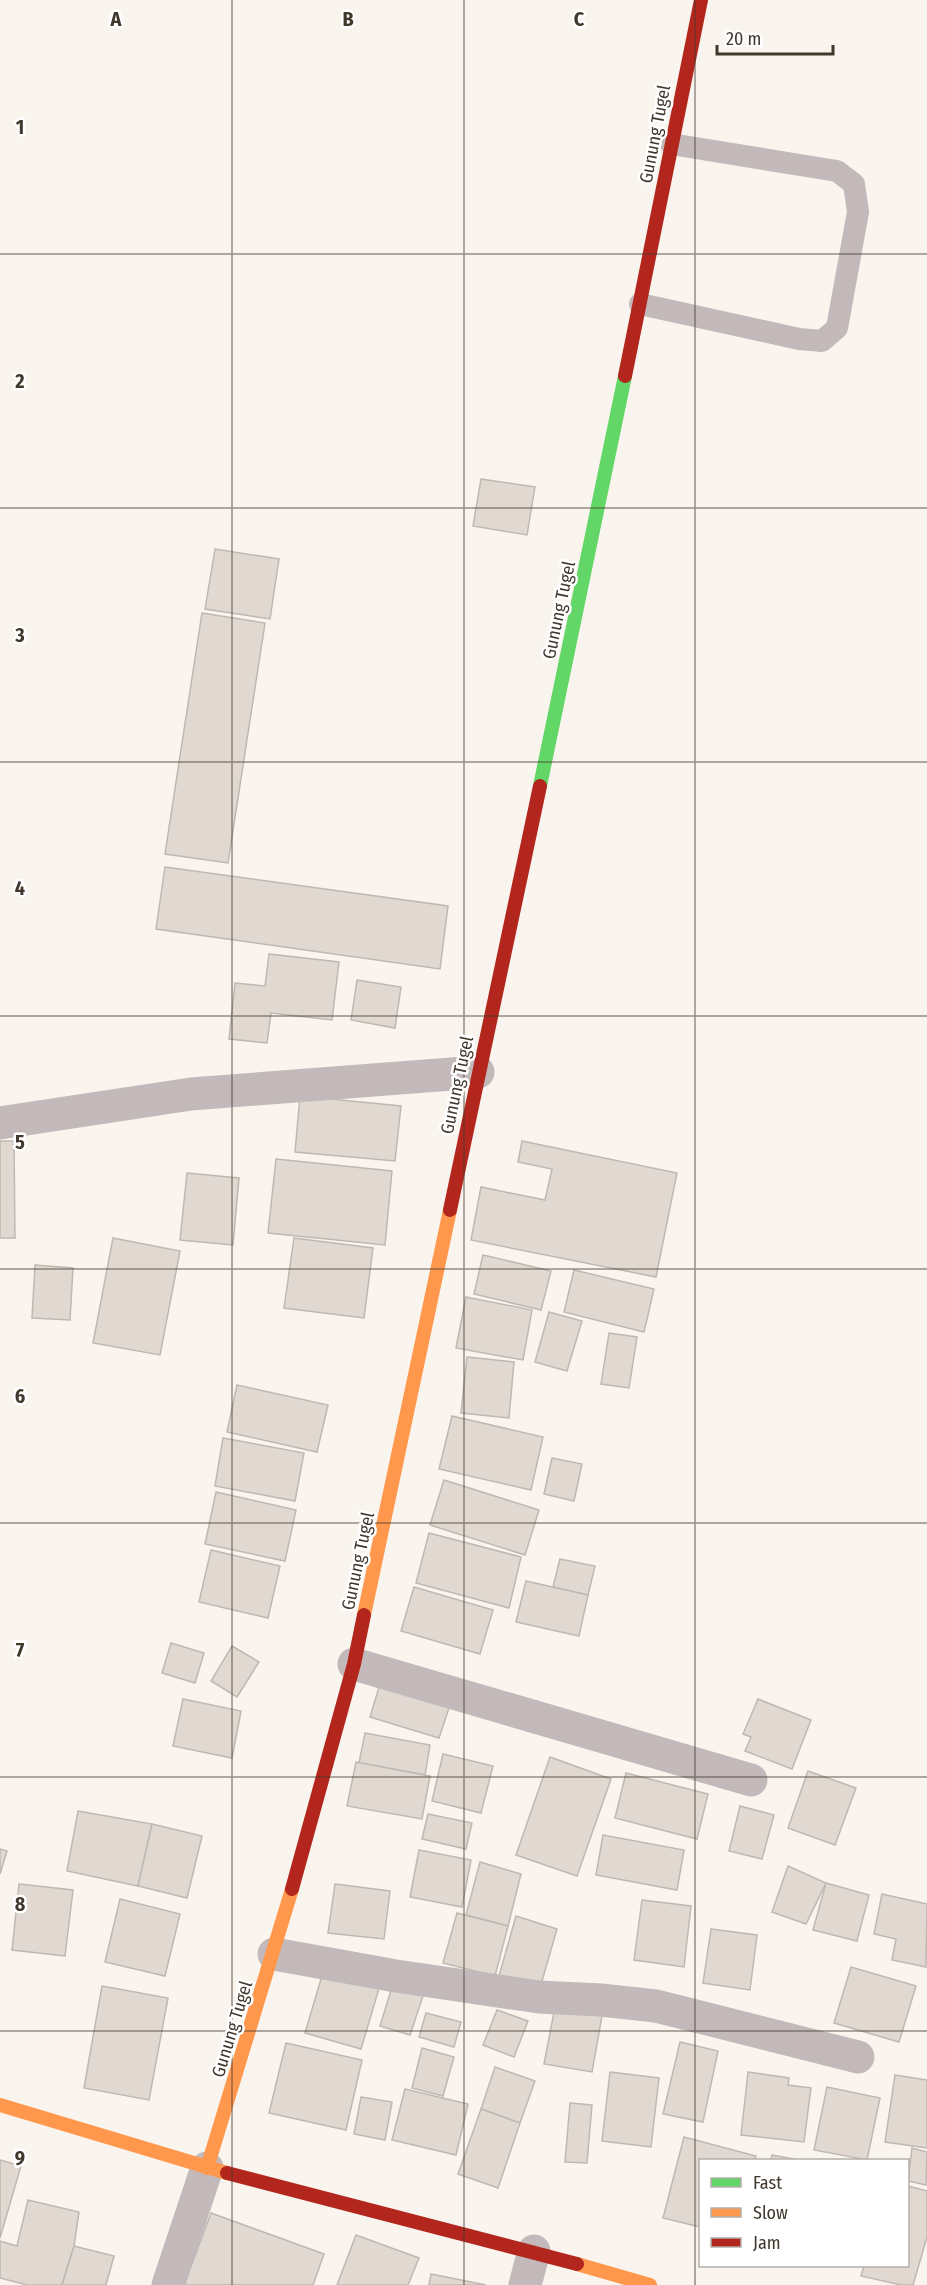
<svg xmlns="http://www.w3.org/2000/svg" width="927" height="2285" viewBox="0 0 927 2285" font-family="'Fira Sans Condensed',sans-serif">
<rect width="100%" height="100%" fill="#faf4ee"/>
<g fill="#e0d8d1" stroke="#bfb8b1" stroke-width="1.5">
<polygon points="481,479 535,487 527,535 473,526"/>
<polygon points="215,549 279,559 270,619 205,609"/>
<polygon points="202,613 265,623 228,863 165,854"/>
<polygon points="165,867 448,906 440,969 156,929"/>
<polygon points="269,954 339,962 332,1020 271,1013 267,1043 229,1039 235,983 265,986"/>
<polygon points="357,980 401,987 395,1028 351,1020"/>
<polygon points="300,1096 401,1106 395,1161 295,1152"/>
<polygon points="0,1141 14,1141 15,1238 0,1238"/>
<polygon points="522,1141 677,1173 656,1277 471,1240 481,1187 545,1200 552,1169 518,1162"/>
<polygon points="276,1159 392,1171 385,1245 268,1233"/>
<polygon points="187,1173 239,1178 233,1245 180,1240"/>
<polygon points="113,1238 180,1251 160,1355 93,1343"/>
<polygon points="294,1238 373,1248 364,1318 284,1308"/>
<polygon points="483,1255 551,1271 541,1310 474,1294"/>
<polygon points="35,1265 73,1268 70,1320 32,1318"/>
<polygon points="574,1270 654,1289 644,1332 564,1312"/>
<polygon points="466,1297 532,1310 523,1360 456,1348"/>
<polygon points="549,1312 582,1321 567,1371 535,1362"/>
<polygon points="609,1333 637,1337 629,1388 601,1384"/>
<polygon points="467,1357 514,1362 509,1418 461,1413"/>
<polygon points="237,1385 328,1405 317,1452 227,1432"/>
<polygon points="452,1416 543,1437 531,1490 439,1469"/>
<polygon points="223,1438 304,1453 295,1501 215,1486"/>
<polygon points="552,1458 582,1464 574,1501 544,1494"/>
<polygon points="444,1480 539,1510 525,1555 430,1525"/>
<polygon points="216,1492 296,1510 285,1561 205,1544"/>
<polygon points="429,1533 521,1557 509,1608 416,1583"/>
<polygon points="211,1550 280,1566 268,1618 199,1602"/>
<polygon points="560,1559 595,1566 588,1595 553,1587"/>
<polygon points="526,1581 588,1595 579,1636 516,1622"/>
<polygon points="414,1587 493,1610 480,1654 401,1631"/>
<polygon points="171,1643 204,1653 195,1683 162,1673"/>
<polygon points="232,1646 259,1662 237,1697 211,1681"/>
<polygon points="380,1684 450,1705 439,1738 370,1717"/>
<polygon points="183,1699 241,1711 232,1758 173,1746"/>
<polygon points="758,1699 811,1720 792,1769 745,1751 751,1737 743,1734"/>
<polygon points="365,1733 430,1745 425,1775 359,1763"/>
<polygon points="443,1754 493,1766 481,1813 432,1801"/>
<polygon points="550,1757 611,1779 577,1876 516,1855"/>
<polygon points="356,1762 430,1776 422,1819 347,1806"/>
<polygon points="808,1771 856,1788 835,1845 788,1828"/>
<polygon points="626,1773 708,1794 697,1839 615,1818"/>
<polygon points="740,1806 774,1815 762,1859 729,1851"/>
<polygon points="78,1811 152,1824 138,1886 67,1871"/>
<polygon points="428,1814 472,1823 466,1849 422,1839"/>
<polygon points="152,1824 202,1836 187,1898 138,1886"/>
<polygon points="603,1835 684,1850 677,1890 596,1875"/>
<polygon points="0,1849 7,1851 0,1874"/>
<polygon points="419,1850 471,1860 462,1907 410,1897"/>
<polygon points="480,1862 521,1874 508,1926 466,1915"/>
<polygon points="788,1866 826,1883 806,1924 772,1912"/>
<polygon points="826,1883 869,1895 857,1941 813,1930"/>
<polygon points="19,1884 73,1890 65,1956 12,1950"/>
<polygon points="335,1884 390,1891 384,1939 328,1933"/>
<polygon points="882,1894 927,1904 926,1967 892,1960 896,1939 874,1934"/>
<polygon points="120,1899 180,1914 165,1976 105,1962"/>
<polygon points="642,1900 691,1906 684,1967 634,1960"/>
<polygon points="457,1913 508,1926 495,1976 443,1963"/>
<polygon points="516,1916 557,1929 540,1988 499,1976"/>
<polygon points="711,1929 757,1935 750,1990 703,1983"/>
<polygon points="851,1967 916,1986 899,2042 834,2023"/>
<polygon points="324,1969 380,1985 361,2049 305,2033"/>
<polygon points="393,1984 424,1993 410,2035 380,2026"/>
<polygon points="102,1986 168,1998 149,2100 84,2088"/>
<polygon points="555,2007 602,2016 592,2072 544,2064"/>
<polygon points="497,2010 528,2021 514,2057 483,2045"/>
<polygon points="426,2013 461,2022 454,2047 419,2037"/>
<polygon points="680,2042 718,2051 703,2122 663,2114"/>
<polygon points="286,2043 362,2060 346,2130 269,2113"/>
<polygon points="422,2048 454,2057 443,2096 412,2088"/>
<polygon points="495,2067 535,2081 520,2123 481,2109"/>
<polygon points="610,2072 659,2078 651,2147 602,2141"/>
<polygon points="748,2072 789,2078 788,2085 811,2088 804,2142 741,2135"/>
<polygon points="895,2075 927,2080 927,2148 885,2142"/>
<polygon points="827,2087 880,2098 867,2160 814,2150"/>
<polygon points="405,2089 468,2104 456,2155 392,2140"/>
<polygon points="361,2097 392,2102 385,2140 354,2134"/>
<polygon points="570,2103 592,2105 587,2163 565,2162"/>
<polygon points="481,2109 520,2123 498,2188 458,2174"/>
<polygon points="684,2137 756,2156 755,2160 700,2160 700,2227 663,2218"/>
<polygon points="912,2148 927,2152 926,2185 908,2181"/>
<polygon points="772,2155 799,2160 771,2160"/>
<polygon points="0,2160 21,2166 0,2238"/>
<polygon points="908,2186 927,2191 927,2237 913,2285 901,2285 861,2276 864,2266 908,2266"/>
<polygon points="28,2200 79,2212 74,2246 62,2285 27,2285 0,2278 0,2241 17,2246"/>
<polygon points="211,2213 324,2254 313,2285 184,2285"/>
<polygon points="356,2235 419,2258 408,2285 337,2285"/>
<polygon points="74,2246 114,2256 106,2285 62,2285"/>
<polygon points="431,2274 486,2285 429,2285"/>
</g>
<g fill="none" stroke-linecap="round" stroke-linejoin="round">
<polyline stroke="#c3b9ba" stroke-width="22" points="640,304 799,339 822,341 837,328 858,212 854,184 837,171 671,144"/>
<g stroke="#c3b9ba" stroke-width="33">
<polyline points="0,1123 191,1094 478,1072"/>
<polyline points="354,1664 751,1780"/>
<polyline points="274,1954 396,1976 539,1997 601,2000 656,2006 858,2057"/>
<polyline points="168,2285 207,2168"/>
<polyline points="525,2285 534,2251"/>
</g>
<polyline stroke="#63d668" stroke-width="14" points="540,786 625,376"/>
<g stroke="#ff974d" stroke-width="14">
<polyline points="364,1615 450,1210"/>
<polyline points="0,2105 227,2173"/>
<polyline points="207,2168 292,1889"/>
<polyline points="577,2264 650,2285"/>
</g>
<g stroke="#b3261e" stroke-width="14">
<polyline points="625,376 701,0"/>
<polyline points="450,1210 540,786"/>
<polyline points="292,1889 354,1664 364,1615"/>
<polyline points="227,2173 577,2264"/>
</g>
</g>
<path fill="none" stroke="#41382d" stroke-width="1.5" stroke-opacity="0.55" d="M232,0V2285M464,0V2285M695,0V2285M0,254H927M0,508H927M0,762H927M0,1016H927M0,1269H927M0,1523H927M0,1777H927M0,2031H927"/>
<g text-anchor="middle" stroke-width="5" stroke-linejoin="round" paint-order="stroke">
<g font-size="18" fill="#41382d" stroke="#fff">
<text transform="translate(655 134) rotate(-79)" y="6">Gunung Tugel</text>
<text transform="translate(559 610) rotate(-78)" y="6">Gunung Tugel</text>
<text transform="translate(457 1085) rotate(-78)" y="6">Gunung Tugel</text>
<text transform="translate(358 1561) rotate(-78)" y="6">Gunung Tugel</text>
<text transform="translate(232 2029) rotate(-73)" y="6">Gunung Tugel</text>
</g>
</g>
<g font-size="20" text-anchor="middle" font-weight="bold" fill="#41382d" stroke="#fff" stroke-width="5" stroke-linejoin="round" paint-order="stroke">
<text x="116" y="26">A</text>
<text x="348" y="26">B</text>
<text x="579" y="26">C</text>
<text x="20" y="134">1</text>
<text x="20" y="388">2</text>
<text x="20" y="642">3</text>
<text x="20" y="895">4</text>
<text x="20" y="1149">5</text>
<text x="20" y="1403">6</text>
<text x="20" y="1657">7</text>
<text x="20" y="1911">8</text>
<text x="20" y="2165">9</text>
</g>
<rect x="699" y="2159" width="210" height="108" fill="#ffffff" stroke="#b3afab" stroke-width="1.5"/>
<rect x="711" y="2178" width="30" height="9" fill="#63d668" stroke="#b3afab" stroke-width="1.5"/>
<text x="753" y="2189" font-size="18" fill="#41382d">Fast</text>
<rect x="711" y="2208" width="30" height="9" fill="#ff974d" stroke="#b3afab" stroke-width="1.5"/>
<text x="753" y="2219" font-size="18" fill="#41382d">Slow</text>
<rect x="711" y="2238" width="30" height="9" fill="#b3261e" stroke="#b3afab" stroke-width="1.5"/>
<text x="753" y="2249" font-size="18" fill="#41382d">Jam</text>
<path d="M717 45v9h116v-9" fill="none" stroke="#41382d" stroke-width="3"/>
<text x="726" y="45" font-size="18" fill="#41382d" stroke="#ffffff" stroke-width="4.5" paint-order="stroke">20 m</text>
</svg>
